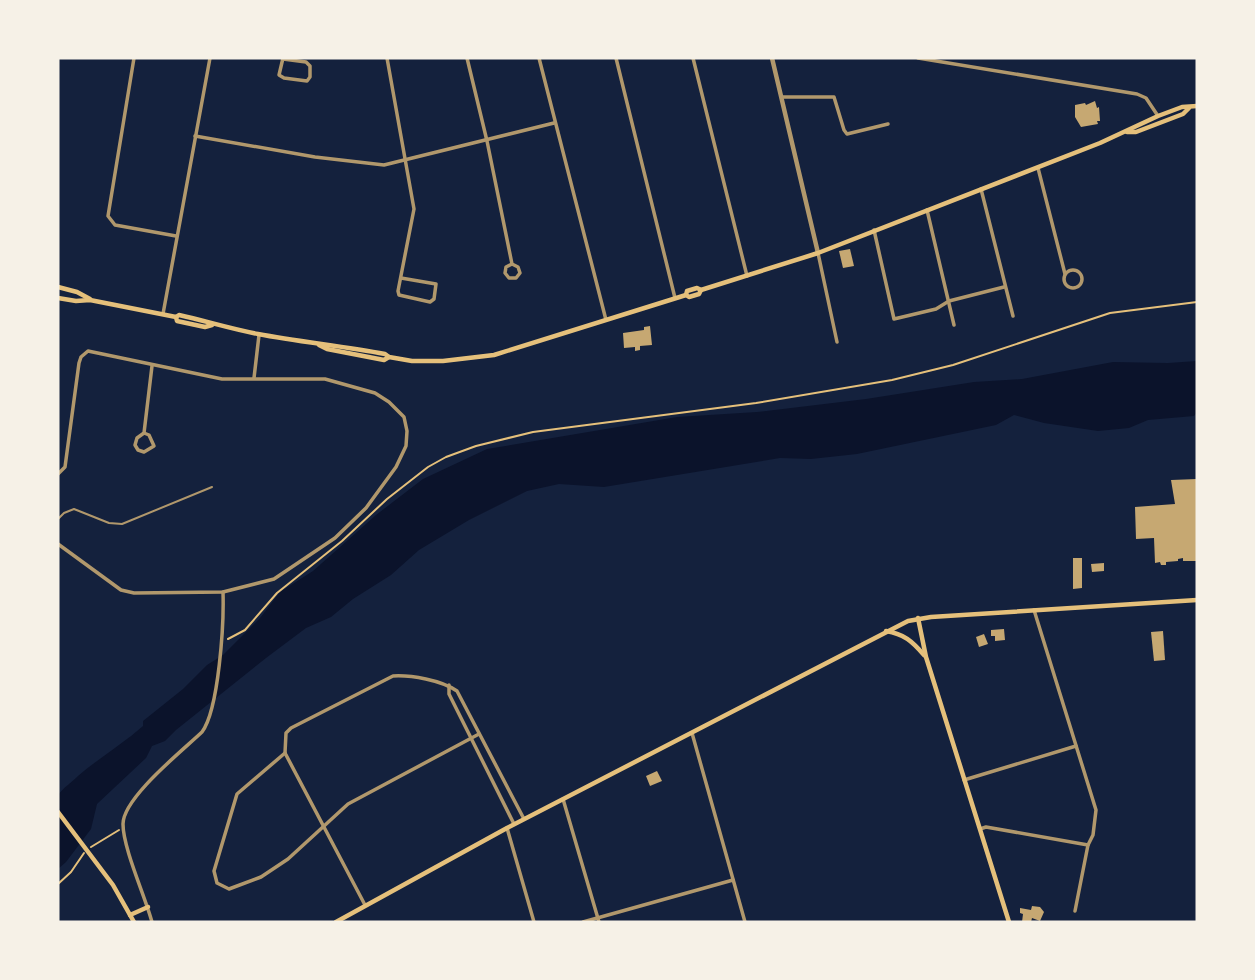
<svg xmlns="http://www.w3.org/2000/svg" width="1255" height="980" viewBox="0 0 1255 980" font-family="Cabin,sans-serif">
<rect width="100%" height="100%" fill="#14213d"/>
<path fill="#0b132b" d="M1197,361V412L1194,416L1148,420L1129,428L1098,431L1044,423L1014,415L996,425L857,454L811,459L780,458L604,487L559,484L527,491L469,520L419,550L391,575L353,599L331,617L306,628L266,658L176,730L165,741L152,746L146,758L97,804L91,829L66,862L58,869V795C64,787 71,783 78,776C99,758 124,743 143,726V721L183,689L207,665L223,655L260,618L280,592L313,571L376,515L423,479L487,449L677,417L757,412L866,399L974,382L1022,379L1113,362L1168,363Z"/>
<g fill="#c6a872">
<polygon points="1095,101 1097,108 1099,107 1100,121 1097,121 1098,124 1081,127 1075,117 1075,105 1085,103 1086,105"/>
<polygon points="850,249 854,266 843,268 839,251"/>
<polygon points="650,326 652,345 640,346 640,350 635,351 635,347 624,348 623,333 644,330 644,327"/>
<polygon points="1197,479 1197,561 1183,561 1183,558 1178,559 1178,561 1166,562 1166,565 1161,565 1160,562 1155,563 1154,538 1136,539 1135,507 1175,504 1171,480"/>
<polygon points="1073,558 1082,558 1082,588 1073,589"/>
<polygon points="1104,563 1104,571 1092,572 1091,564"/>
<polygon points="1004,629 1005,640 995,641 995,636 991,636 991,630"/>
<polygon points="1163,631 1165,660 1154,661 1151,632"/>
<polygon points="984,634 988,644 979,647 976,637"/>
<polygon points="657,771 662,781 650,786 646,776"/>
<polygon points="1032,906 1040,907 1044,912 1040,921 1032,918 1031,922 1022,922 1023,914 1020,913 1020,908 1031,910"/>
</g>
<g fill="none" stroke-linecap="round" stroke-linejoin="round">
<g stroke="#e5c07b" stroke-width="2">
<polyline points="228,639 245,630 277,593 342,541 387,499 428,467 446,457 476,446 533,432 756,403 892,380 953,365 1110,313 1197,302"/>
<polyline points="91,847 119,830"/>
<polyline points="58,884 71,872 84,853"/>
</g>
<polyline stroke="#b1986c" stroke-width="2" points="58,519 64,513 74,509 109,523 122,524 212,487"/>
<g stroke="#b1986c" stroke-width="3.5">
<polyline points="134,58 108,216 115,225 176,236"/>
<polyline points="387,58 414,209 398,291 399,295 430,302 434,299 436,284 401,278"/>
<polyline points="467,58 487,141 512,264 518,267 520,273 516,278 509,278 505,273 506,267 512,264"/>
<polyline points="539,58 606,320"/>
<polyline points="616,58 675,298"/>
<polyline points="693,58 747,276"/>
<polyline points="918,58 1137,94 1146,98 1158,116"/>
<polyline points="283,59 306,62 310,66 310,77 307,81 284,78 279,75 283,58"/>
<polyline points="782,97 834,97 844,130 847,134 888,124"/>
<polyline points="195,136 315,157 384,165 554,123"/>
<polyline points="1038,168 1065,274"/>
<polyline points="981,189 1013,316"/>
<polyline points="927,210 954,325"/>
<polyline points="874,230 894,319 936,309 949,301 1004,287"/>
<polyline points="818,253 837,342"/>
<circle cx="1073" cy="279" r="9"/>
<polyline points="163,314 210,58"/>
<polyline points="254,378 259,335"/>
<polyline points="144,433 149,435 154,446 144,452 138,450 135,445 137,438 144,433 152,366"/>
<polyline points="58,474 65,467 79,363 81,357 88,351 222,379 325,379 375,393 389,402 404,417 407,431 406,446 396,467 366,508 335,538 274,579 223,592 134,593 121,590 58,544"/>
<polyline points="1034,610 1096,810 1093,835 1088,845 1075,911"/>
<polyline points="449,685 449,694 514,824"/>
<polyline points="692,733 745,922"/>
<polyline points="285,753 237,794 214,871 217,883 229,889 261,877 288,859 348,804 479,734"/>
<polyline points="964,780 1076,746"/>
<polyline points="563,799 599,922"/>
<polyline points="507,828 534,922"/>
<polyline points="980,829 986,827 1088,845"/>
<path d="M365,905L285,753L286,733L291,728L393,676C411,675 441,680 457,691L524,819"/>
<path d="M152,922C145,896 123,848 123,824C123,798 182,751 202,732C219,709 224,623 223,592"/>
<polyline points="583,922 733,880"/>
</g>
<polyline stroke="#b1986c" stroke-width="4.5" points="772,58 818,253"/>
<g stroke="#e5c07b" stroke-width="4.5">
<polyline points="1127,132 1136,132 1183,114 1189,108"/>
<polyline points="58,287 77,292 90,299"/>
<polyline points="686,295 687,291 697,288 701,290 818,253 1100,143 1158,116 1182,107 1197,106"/>
<path d="M58,298L76,301L90,300L176,317L179,315C206,321 231,329 258,334C300,342 343,346 385,354L389,357L412,361H443L494,355L686,295L689,297L699,294L701,290"/>
<polyline points="176,317 177,321 205,327 212,325"/>
<polyline points="319,345 327,349 384,360 389,357"/>
<polyline points="918,618 926,657 1009,922"/>
<path d="M886,631C904,634 912,641 924,655"/>
<polyline points="58,812 113,885 134,922"/>
<polyline points="130,915 148,907"/>
<polyline points="336,922 507,828 908,621 931,617 1197,600"/>
</g>
</g>
<rect width="1255" height="980" fill="none" stroke="#f6f1e7" stroke-width="119"/>
</svg>
